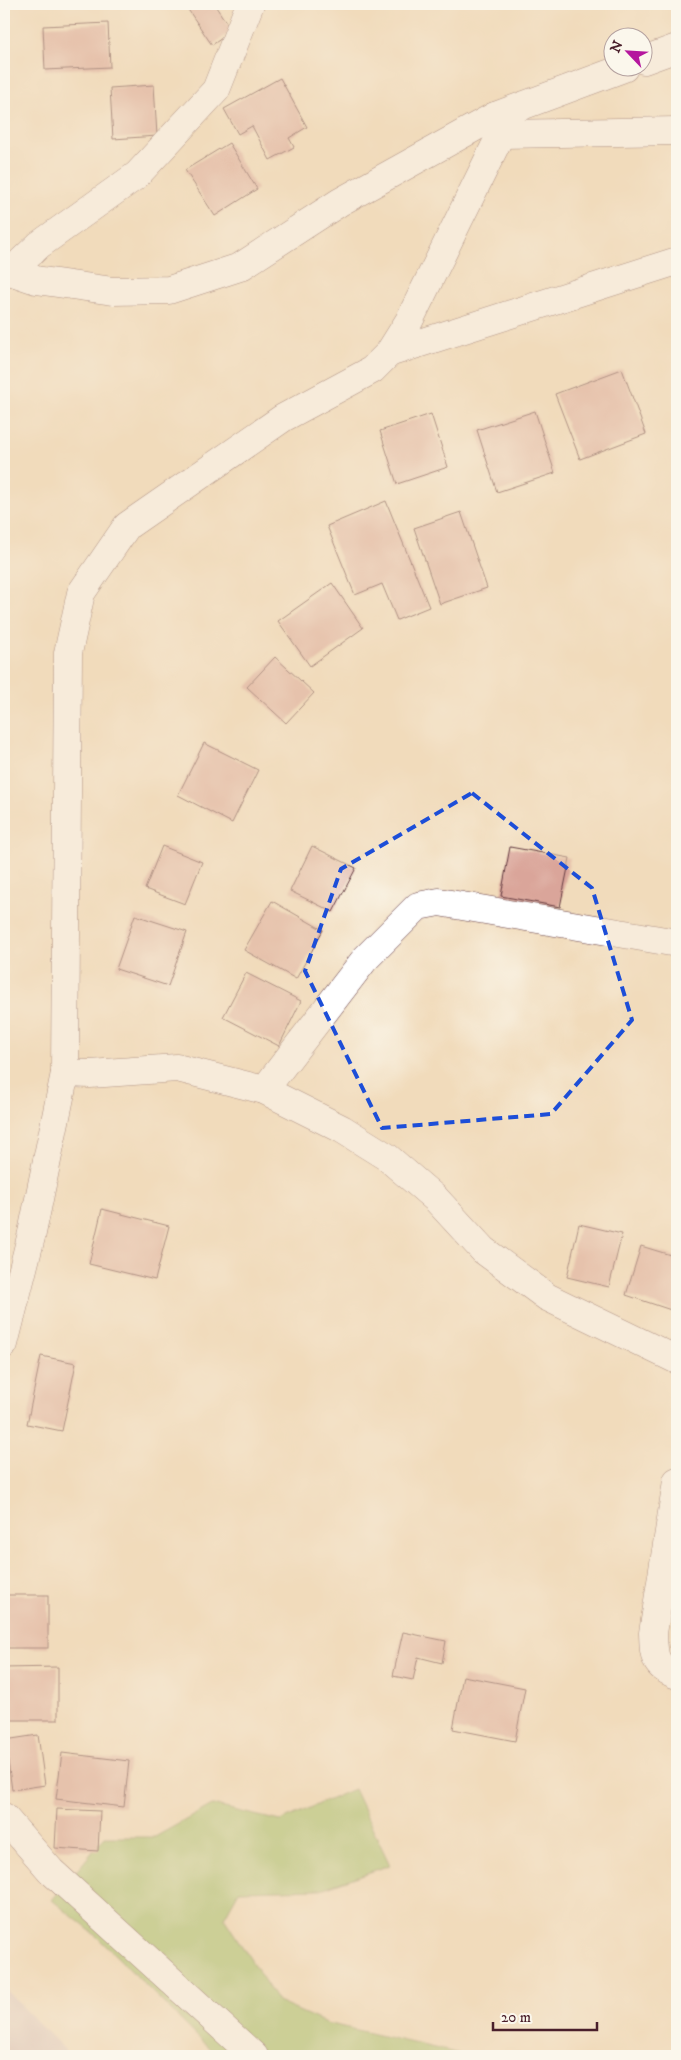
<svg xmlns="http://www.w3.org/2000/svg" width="681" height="2060" viewBox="0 0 681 2060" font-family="'IM FELL DW Pica',serif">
<rect width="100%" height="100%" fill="#fbf7ec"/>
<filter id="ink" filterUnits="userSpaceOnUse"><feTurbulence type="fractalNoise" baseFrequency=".02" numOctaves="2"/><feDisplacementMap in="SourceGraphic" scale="10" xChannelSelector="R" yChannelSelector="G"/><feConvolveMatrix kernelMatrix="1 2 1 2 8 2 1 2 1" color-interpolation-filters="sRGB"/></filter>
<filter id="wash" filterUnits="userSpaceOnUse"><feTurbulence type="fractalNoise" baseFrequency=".0096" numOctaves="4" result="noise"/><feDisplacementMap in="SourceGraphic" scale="20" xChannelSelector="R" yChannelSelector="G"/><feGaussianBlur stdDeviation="1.12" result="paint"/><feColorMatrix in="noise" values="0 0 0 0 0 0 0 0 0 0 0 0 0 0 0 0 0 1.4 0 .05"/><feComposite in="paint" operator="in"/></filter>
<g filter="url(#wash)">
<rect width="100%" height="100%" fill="#f1dbbb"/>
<polygon fill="#d2bec2" points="4,1988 71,2056 4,2056"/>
<polygon fill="#9fc069" stroke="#74704a" points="354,1789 390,1865 321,1889 239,1891 224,1918 278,2002 326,2023 469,2056 217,2056 95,1935 52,1900 105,1837 155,1837 212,1805 280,1821"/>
<g id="blocks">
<g fill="#daa59a">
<polygon points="194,4 214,4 232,31 212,45 187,8"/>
<polygon points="108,23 110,67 45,70 43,26"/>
<polygon points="280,78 307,127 289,138 294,147 270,160 252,126 238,134 224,109"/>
<polygon points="154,85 157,136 113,139 110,88"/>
<polygon points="229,143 257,189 215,216 185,170"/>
<polygon points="622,369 646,434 580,459 555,394"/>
<polygon points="535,411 555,473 497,492 477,430"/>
<polygon points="431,414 448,467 397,484 380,431"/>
<polygon points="386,501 429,607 397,620 382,584 355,595 327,526"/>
<polygon points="461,512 487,588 440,604 414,528"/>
<polygon points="332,583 363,628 310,666 278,621"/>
<polygon points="275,657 314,693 286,723 247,687"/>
<polygon points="204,743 258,770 232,823 178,795"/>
<polygon points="162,846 202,862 185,904 145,889"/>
<polygon points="312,846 356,868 333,912 290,891"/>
<polygon points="510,847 570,858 560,907 501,896"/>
<polygon points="272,901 323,930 296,979 244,950"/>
<polygon points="135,915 187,932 168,986 116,969"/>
<polygon points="246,973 301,1001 279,1046 223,1017"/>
<polygon points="102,1209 169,1226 155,1280 89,1264"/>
<polygon points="579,1224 622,1234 609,1287 567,1277"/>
<polygon points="641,1246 677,1257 677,1312 626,1295"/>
<polygon points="41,1356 76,1363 62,1431 27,1424"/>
<rect x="4" y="1595" width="44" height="53"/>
<polygon points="403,1632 446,1641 442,1663 418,1657 413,1680 393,1676"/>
<polygon points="58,1667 58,1720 4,1720 4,1668"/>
<polygon points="463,1676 525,1688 515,1741 453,1729"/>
<polygon points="38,1735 45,1785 12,1790 5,1740"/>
<polygon points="62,1753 129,1761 124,1807 56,1799"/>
<polygon points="57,1809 100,1811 98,1851 55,1848"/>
</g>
</g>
</g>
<g filter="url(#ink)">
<use href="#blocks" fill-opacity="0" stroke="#633b41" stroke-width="1"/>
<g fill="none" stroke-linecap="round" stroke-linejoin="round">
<g stroke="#633b41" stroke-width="29">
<g id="minor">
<polyline points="501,134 677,131"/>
<polyline points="17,273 21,262 39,245 137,175 216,90 250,4"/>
<polyline points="389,353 677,261"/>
<polyline points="65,1073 90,1074 177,1068 264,1090 342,1129 387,1157 436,1199 483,1250 547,1297 677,1360"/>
<polyline points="264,1090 365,959 418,906 439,902 677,943"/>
<polyline points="4,1344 32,1233 65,1073 68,653 81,593 127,526 283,418 372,370 389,353 409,321 501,134 495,116"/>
<path d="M677,1481L653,1633C654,1656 653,1666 677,1675"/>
<polyline points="4,1817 51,1871 254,2056"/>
</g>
</g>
<g stroke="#633b41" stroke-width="29">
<g id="tertiary">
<polyline points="644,60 677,48"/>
<polyline points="4,269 36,280 113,291 169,290 240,267 340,202 495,116 624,68"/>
</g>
</g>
<use href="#minor" stroke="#fff" stroke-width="28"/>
<use href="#tertiary" stroke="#fff" stroke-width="28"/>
</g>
</g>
<path d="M0 0H681V2060H0ZM472,793L592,888L632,1020L551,1114L382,1128L305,971L341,869Z" fill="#f1dbbb" fill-opacity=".55" fill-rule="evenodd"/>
<path fill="none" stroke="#1d4ed8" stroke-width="4" stroke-dasharray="10 6" stroke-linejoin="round" d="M472,793L592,888L632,1020L551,1114L382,1128L305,971L341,869Z"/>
<rect width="681" height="2060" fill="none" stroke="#fbf7ec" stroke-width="20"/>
<g transform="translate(628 52) rotate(295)"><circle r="24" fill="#fbf7ec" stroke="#b4a19f"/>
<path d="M0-4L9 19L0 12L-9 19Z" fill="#b5179e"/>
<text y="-8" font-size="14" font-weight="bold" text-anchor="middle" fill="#4a1f2b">N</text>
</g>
<path d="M493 2022v8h104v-8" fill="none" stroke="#4a1f2b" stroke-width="2.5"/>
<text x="501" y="2022" font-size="15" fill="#4a1f2b" stroke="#fbf7ec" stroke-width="4" paint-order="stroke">20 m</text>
</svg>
